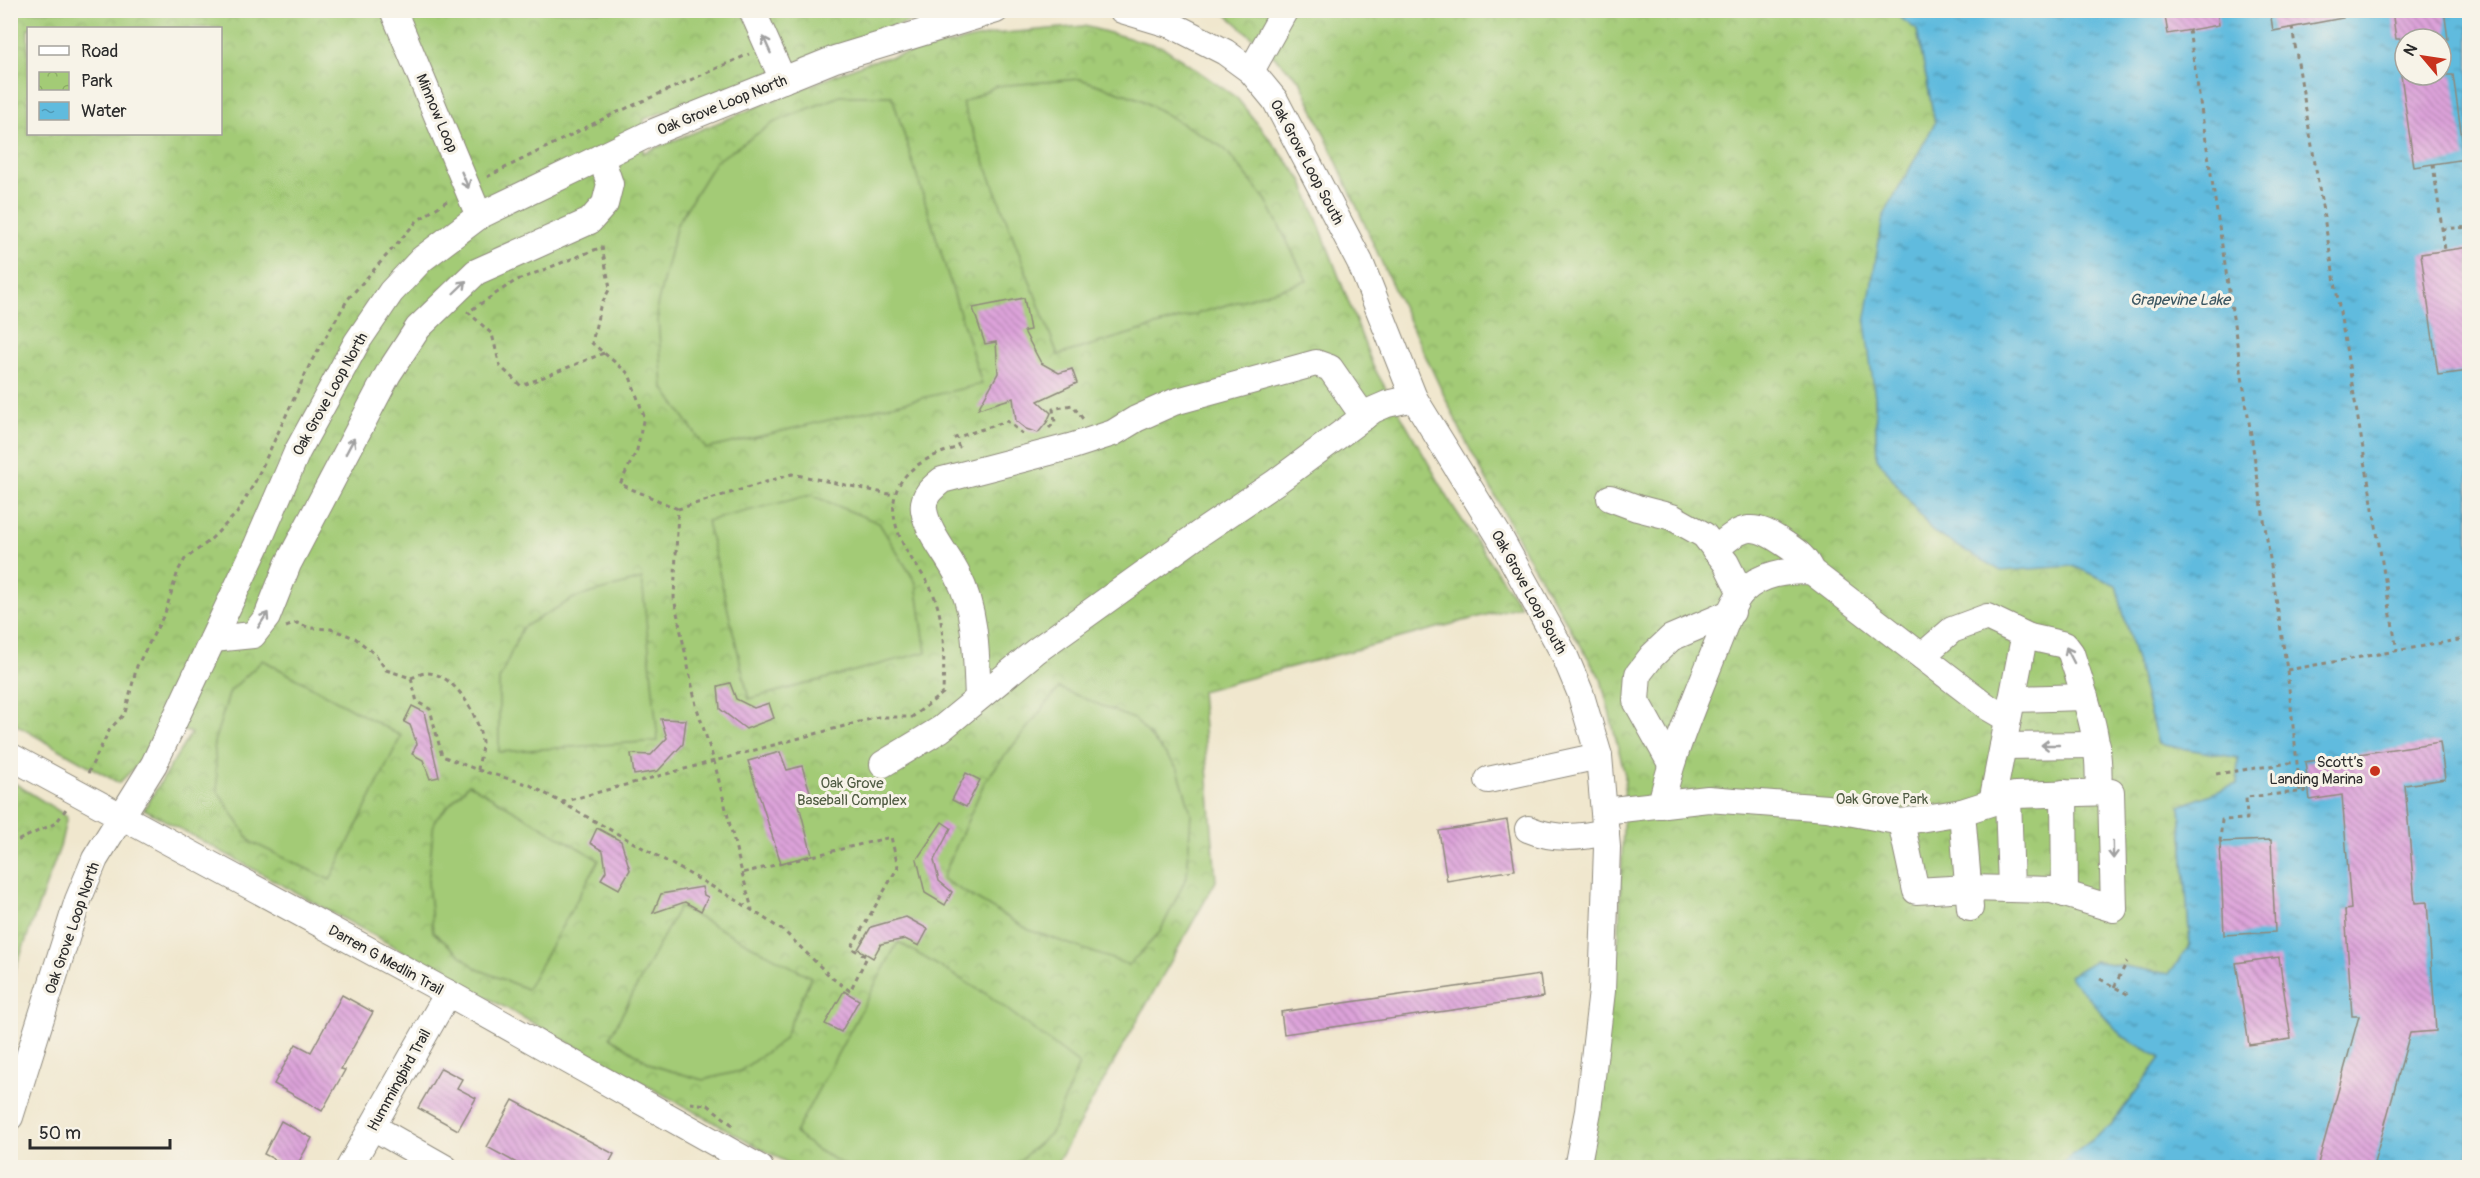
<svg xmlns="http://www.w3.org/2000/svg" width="2480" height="1178" viewBox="0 0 2480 1178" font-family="Pangolin,sans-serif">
<defs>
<pattern id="park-crowns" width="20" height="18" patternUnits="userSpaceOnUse" patternTransform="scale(1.5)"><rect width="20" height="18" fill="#a3cb76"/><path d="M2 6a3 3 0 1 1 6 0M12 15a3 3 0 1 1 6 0" fill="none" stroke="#8cae66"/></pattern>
<pattern id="water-ripples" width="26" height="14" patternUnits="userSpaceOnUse" patternTransform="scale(1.5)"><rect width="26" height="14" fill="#60bbde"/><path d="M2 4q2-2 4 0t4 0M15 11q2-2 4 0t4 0" fill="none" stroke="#4f98b4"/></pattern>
<pattern id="building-back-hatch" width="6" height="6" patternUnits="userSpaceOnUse" patternTransform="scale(1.5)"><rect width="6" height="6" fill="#dda3da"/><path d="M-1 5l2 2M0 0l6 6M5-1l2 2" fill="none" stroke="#b385b1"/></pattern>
</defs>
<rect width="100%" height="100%" fill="#f7f3e8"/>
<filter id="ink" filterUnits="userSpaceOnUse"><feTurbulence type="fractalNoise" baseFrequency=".0167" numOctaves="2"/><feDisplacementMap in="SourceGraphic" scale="12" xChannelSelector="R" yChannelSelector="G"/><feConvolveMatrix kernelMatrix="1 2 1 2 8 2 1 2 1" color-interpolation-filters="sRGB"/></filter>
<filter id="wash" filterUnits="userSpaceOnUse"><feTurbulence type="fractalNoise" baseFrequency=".008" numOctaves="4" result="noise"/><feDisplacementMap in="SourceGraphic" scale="24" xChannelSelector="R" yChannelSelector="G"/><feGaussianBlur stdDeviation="1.35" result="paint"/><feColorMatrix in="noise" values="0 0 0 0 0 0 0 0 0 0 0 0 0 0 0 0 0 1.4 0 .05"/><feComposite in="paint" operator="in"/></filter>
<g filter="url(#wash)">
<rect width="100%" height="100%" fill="#f0e7ce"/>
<g fill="url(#park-crowns)" stroke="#677b50" stroke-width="1.5" fill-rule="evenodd">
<polygon points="1891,10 1917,30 1935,123 1883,217 1875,398 1877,458 1933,532 2001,570 2073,566 2116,585 2158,744 2238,757 2237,784 2180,806 2190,945 2169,974 2094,961 2122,1036 2161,1058 2111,1125 2057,1167 1587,1167 1619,936 1625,775 1601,679 1531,563 1465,440 1386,272 1300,80 1226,14 1207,11"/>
<path d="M11,11H938L644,119L643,153L868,62L994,34L1084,26L1163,47L1237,98L1302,180L1373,366L1454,508L1520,606L1201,691L1216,881L1055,1167H795L144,809L191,733L160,724L141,761L119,783L11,722ZM28,28H220V134H28Z"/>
<polygon points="11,781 67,816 60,847 11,981"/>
</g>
<g fill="#a3cb76" stroke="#677b50" stroke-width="1.5">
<polygon points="1080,79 1140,99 1224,148 1266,200 1307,281 1058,355 962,103 996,86"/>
<polygon points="840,96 892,96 982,384 706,449 663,387 657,306 677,224 715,162 775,122"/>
<polygon points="811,495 879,523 916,583 926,652 749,699 707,521"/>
<polygon points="642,579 658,741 499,752 499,680 522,628 574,598"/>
<polygon points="263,660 401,736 330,880 251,842 218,792 214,742 230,691"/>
<polygon points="1059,688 1136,720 1178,769 1191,813 1187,876 1160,932 1129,965 1029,930 942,879 985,781"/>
<polygon points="469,784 599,860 527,989 477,969 433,932 428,882 434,821"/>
<polygon points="679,907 811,977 783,1040 740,1071 703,1080 654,1066 610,1037"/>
<polygon points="898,942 988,995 1079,1064 1051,1133 1012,1167 848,1167 814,1148 795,1133"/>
</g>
<path fill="url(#water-ripples)" stroke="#467384" stroke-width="1.5" fill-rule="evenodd" d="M1891,11H2469V1167H2057L2111,1125L2161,1058L2122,1036L2069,976L2094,961L2169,974L2190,945L2180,806L2237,784L2238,758L2158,744L2116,585L2073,566L2001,571L1933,532L1877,458L1875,397L1865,323L1883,217L1935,123L1917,30ZM2405,39H2441V75H2405Z"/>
<g id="blocks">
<g fill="url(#building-back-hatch)">
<polygon points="2164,10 2217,10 2219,25 2168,34"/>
<polygon points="2270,10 2342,10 2343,18 2273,31"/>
<polygon points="2392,10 2444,10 2448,39 2396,39"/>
<polygon points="2401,75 2453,75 2465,159 2414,167"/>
<polygon points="2469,247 2469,371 2438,375 2421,254"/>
<polygon points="1024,298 1030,330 1024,331 1041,363 1059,373 1072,369 1077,383 1038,401 1051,413 1047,422 1038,433 1026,429 1016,421 1013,398 978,409 998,373 996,342 985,344 973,308"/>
<polygon points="730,683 736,699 754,708 769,703 774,718 746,729 720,709 718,686"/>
<polygon points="412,706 424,712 439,777 430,779 423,760 412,754 417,744 410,725 404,722"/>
<polygon points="661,719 686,720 683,744 658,771 634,775 631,754 651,755 667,738"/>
<polygon points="2440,742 2445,779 2405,785 2415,903 2427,902 2436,1031 2410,1033 2373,1167 2317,1167 2359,1016 2352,1016 2345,910 2351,909 2342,795 2310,800 2305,762"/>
<polygon points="780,752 787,770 802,766 812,798 799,805 812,855 781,863 748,761"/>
<polygon points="966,773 980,780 966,807 952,800"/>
<polygon points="1507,820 1515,870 1447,881 1439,831"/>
<polygon points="942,822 951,828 934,860 939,881 952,892 945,905 925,893 917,859"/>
<polygon points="597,828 621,841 630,870 619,889 601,879 606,871 603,851 590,843"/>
<polygon points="2271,840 2275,932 2224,935 2220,842"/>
<polygon points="702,887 704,895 708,897 701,911 685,902 653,913 661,894"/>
<polygon points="906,917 928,929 919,946 905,939 881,944 873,958 858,949 871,927"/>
<polygon points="2279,957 2291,1039 2249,1045 2236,963"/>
<polygon points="1540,975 1543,997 1284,1034 1281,1012"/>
<polygon points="844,991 859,1000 841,1032 825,1024"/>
<polygon points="342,995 373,1012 341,1069 345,1070 322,1111 274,1084 296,1044 311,1052"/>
<polygon points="441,1068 462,1079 457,1088 476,1098 458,1130 418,1108"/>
<polygon points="513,1100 614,1154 607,1167 524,1167 487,1147"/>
<polygon points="281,1121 312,1138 296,1167 289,1167 264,1154"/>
</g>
</g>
</g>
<g filter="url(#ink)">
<use href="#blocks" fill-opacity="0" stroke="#8e897c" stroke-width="1.5"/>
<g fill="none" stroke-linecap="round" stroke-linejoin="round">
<g stroke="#8e897c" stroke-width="28">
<g id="minor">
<polyline points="393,10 479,216"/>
<polyline points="752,10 783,80"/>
<polyline points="1122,10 1172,25 1225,52 1251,71 1275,100 1360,262 1414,398 1499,536 1564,654 1580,692 1599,756 1607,847 1602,991 1588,1111 1577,1168"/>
<polyline points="1251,71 1285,10"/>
<polyline points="1610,498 1637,508 1672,517 1704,535 1726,563 1741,593"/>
<path d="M1715,550C1743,524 1754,522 1785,544C1797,552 1805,557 1811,571"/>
<polyline points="213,639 253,635 267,617 288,564 388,374 418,328 476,272 590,221 605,204 610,184 601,157"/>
<polyline points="1922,656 1952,630 1987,617 2029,637"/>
<path d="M978,698C976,658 977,613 958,576C948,555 928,534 924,510C922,496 932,488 942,480L1073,446L1113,433L1136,419L1174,402L1316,363L1330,368L1364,417"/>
<polyline points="2012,699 2085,697"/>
<polyline points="2003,746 2097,745"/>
<polyline points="10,756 448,993 760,1168"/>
<polyline points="1670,762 1636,701 1638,674 1652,656 1671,638 1732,612"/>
<polyline points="883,764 941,729 1036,651 1199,534 1276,482 1373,410 1387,404 1414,398"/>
<polyline points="1488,780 1599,756"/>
<polyline points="2064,793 2065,894"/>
<polyline points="2008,798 2011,888"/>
<path d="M1992,802L2023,643L2029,637L2065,645L2071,653C2086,701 2102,740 2098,792"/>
<path d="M1661,805C1673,749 1696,699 1717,645C1723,631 1732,602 1742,592C1761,573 1786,571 1811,571L1989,708L2008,719"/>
<polyline points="1604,811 1708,799 1827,808 1901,822 1962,812 1970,908"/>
<polyline points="1901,822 1916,891 1968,888 2052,890 2114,909 2111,792 2015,795 1962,812"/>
<path d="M1528,829C1554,840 1579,838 1606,832"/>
<polyline points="10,1117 78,900 95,859 154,764 257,545 297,452 357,342 391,292 422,259 479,216 651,133 835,59 996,10"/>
<polyline points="373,1127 445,1168"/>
<polyline points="349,1168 448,993"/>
</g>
</g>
<g stroke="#8e897c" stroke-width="3" stroke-dasharray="4.5 4.5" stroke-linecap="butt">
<polyline points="2292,27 2397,651"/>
<polyline points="2189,30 2287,670 2300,791"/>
<polyline points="2433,164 2445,250"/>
<polyline points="487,177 609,116 749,54"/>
<polyline points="2442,229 2470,227"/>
<polyline points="604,353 521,386 500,366 492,334 468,312 515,281 602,247 610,288 600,307 592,343 629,374 644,416 637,450 620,484 678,509"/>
<polyline points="2465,371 2470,399"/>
<polyline points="1049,428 1055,422 1053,409 1072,405 1083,419"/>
<polyline points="286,627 297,623 310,628 331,629 355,638 376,655 386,670 411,678 417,702 430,709 442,756 478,770 530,785 738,901 785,932 832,978 850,991 867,957 851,948 898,867 891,837 742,873 714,761 696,705 674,598 678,509 792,474 894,495"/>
<polyline points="2287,670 2470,638"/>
<path d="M411,678C417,676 423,672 429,673C457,676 479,717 482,742C482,751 479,761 478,770"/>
<polyline points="88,773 110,729 125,713 137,666 165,613 178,571 185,559 208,542 237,513 255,482 311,362 348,299 417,221 450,199"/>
<polyline points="2216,774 2296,762"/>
<path d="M562,802L878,717H912L943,693C944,660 946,625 933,593C926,577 912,562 904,546C877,491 905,462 959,447L955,438L1007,421L1023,434H1027"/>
<polyline points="2220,842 2222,820 2247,819 2246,797 2309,791"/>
<polyline points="10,844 56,823 66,809"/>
<polyline points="742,873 752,909"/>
<polyline points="2100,979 2129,995"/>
<polyline points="2114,987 2127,962"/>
<polyline points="690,1103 708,1105 735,1127"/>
</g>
<use href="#minor" stroke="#fff" stroke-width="26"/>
</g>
<defs><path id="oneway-shaft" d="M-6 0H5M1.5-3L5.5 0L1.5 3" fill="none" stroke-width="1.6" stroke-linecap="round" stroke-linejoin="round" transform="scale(1.5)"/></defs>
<g stroke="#a0a0a0">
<use href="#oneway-shaft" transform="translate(767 45) rotate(-114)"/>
<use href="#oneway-shaft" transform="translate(465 180) rotate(67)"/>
<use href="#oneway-shaft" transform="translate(460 287) rotate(-44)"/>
<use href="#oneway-shaft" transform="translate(350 446) rotate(-62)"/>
<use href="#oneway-shaft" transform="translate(263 620) rotate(-57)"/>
<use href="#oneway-shaft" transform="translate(2070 655) rotate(-117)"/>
<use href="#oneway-shaft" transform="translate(2050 745) rotate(180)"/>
<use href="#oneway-shaft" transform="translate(2113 850) rotate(89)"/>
</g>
</g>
<circle fill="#c8321e" stroke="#f7f3e8" stroke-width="2" cx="2375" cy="771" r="6"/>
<g text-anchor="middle" stroke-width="6" stroke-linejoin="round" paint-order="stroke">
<g font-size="15" fill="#2b2b2b" stroke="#f7f3e8">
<text transform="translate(722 105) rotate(-22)" y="5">Oak Grove Loop North</text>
<text transform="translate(437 113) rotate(67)" y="5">Minnow Loop</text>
<text transform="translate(1307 162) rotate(62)" y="5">Oak Grove Loop South</text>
<text transform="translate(330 394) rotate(-61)" y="5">Oak Grove Loop North</text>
<text transform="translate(1529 592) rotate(61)" y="5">Oak Grove Loop South</text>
<text transform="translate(72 928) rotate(-71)" y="5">Oak Grove Loop North</text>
<text transform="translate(386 960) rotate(29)" y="5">Darren G Medlin Trail</text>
<text transform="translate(399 1080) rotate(-61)" y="5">Hummingbird Trail</text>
</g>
<g font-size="15" fill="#2b2b2b" stroke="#f7f3e8" text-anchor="end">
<text x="2363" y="767">Scott’s<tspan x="2363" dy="17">Landing Marina</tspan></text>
</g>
<g font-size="15" fill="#4f5b42" stroke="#f7f3e8">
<text x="852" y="788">Oak Grove<tspan x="852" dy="17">Baseball Complex</tspan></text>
<text x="1882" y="804">Oak Grove Park</text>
</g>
<g font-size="16" font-style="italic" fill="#3b5661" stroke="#f7f3e8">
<text x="2180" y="305">Grapevine Lake</text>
</g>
</g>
<rect width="2480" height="1178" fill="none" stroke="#f7f3e8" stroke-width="36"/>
<rect x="27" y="27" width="195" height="108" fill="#f7f3e8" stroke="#a5a39c" stroke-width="1.5"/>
<rect x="39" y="46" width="30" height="9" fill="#ffffff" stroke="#a5a39c" stroke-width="1.5"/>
<text x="81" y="57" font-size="18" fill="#2b2b2b">Road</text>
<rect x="39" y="72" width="30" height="18" fill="url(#park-crowns)" stroke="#a5a39c" stroke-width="1.5"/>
<text x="81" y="87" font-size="18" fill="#2b2b2b">Park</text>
<rect x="39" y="102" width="30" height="18" fill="url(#water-ripples)" stroke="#a5a39c" stroke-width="1.5"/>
<text x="81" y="117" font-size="18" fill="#2b2b2b">Water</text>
<g transform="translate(2423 57) rotate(299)"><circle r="28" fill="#f7f3e8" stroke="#a5a39c" stroke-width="1.5"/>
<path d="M0-4.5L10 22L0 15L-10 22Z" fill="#c8321e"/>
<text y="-9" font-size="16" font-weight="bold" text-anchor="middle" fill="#2b2b2b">N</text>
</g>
<path d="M30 1139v9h140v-9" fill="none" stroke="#2b2b2b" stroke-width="3"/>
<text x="39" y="1139" font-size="18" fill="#2b2b2b" stroke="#f7f3e8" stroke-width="4.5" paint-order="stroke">50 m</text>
</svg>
